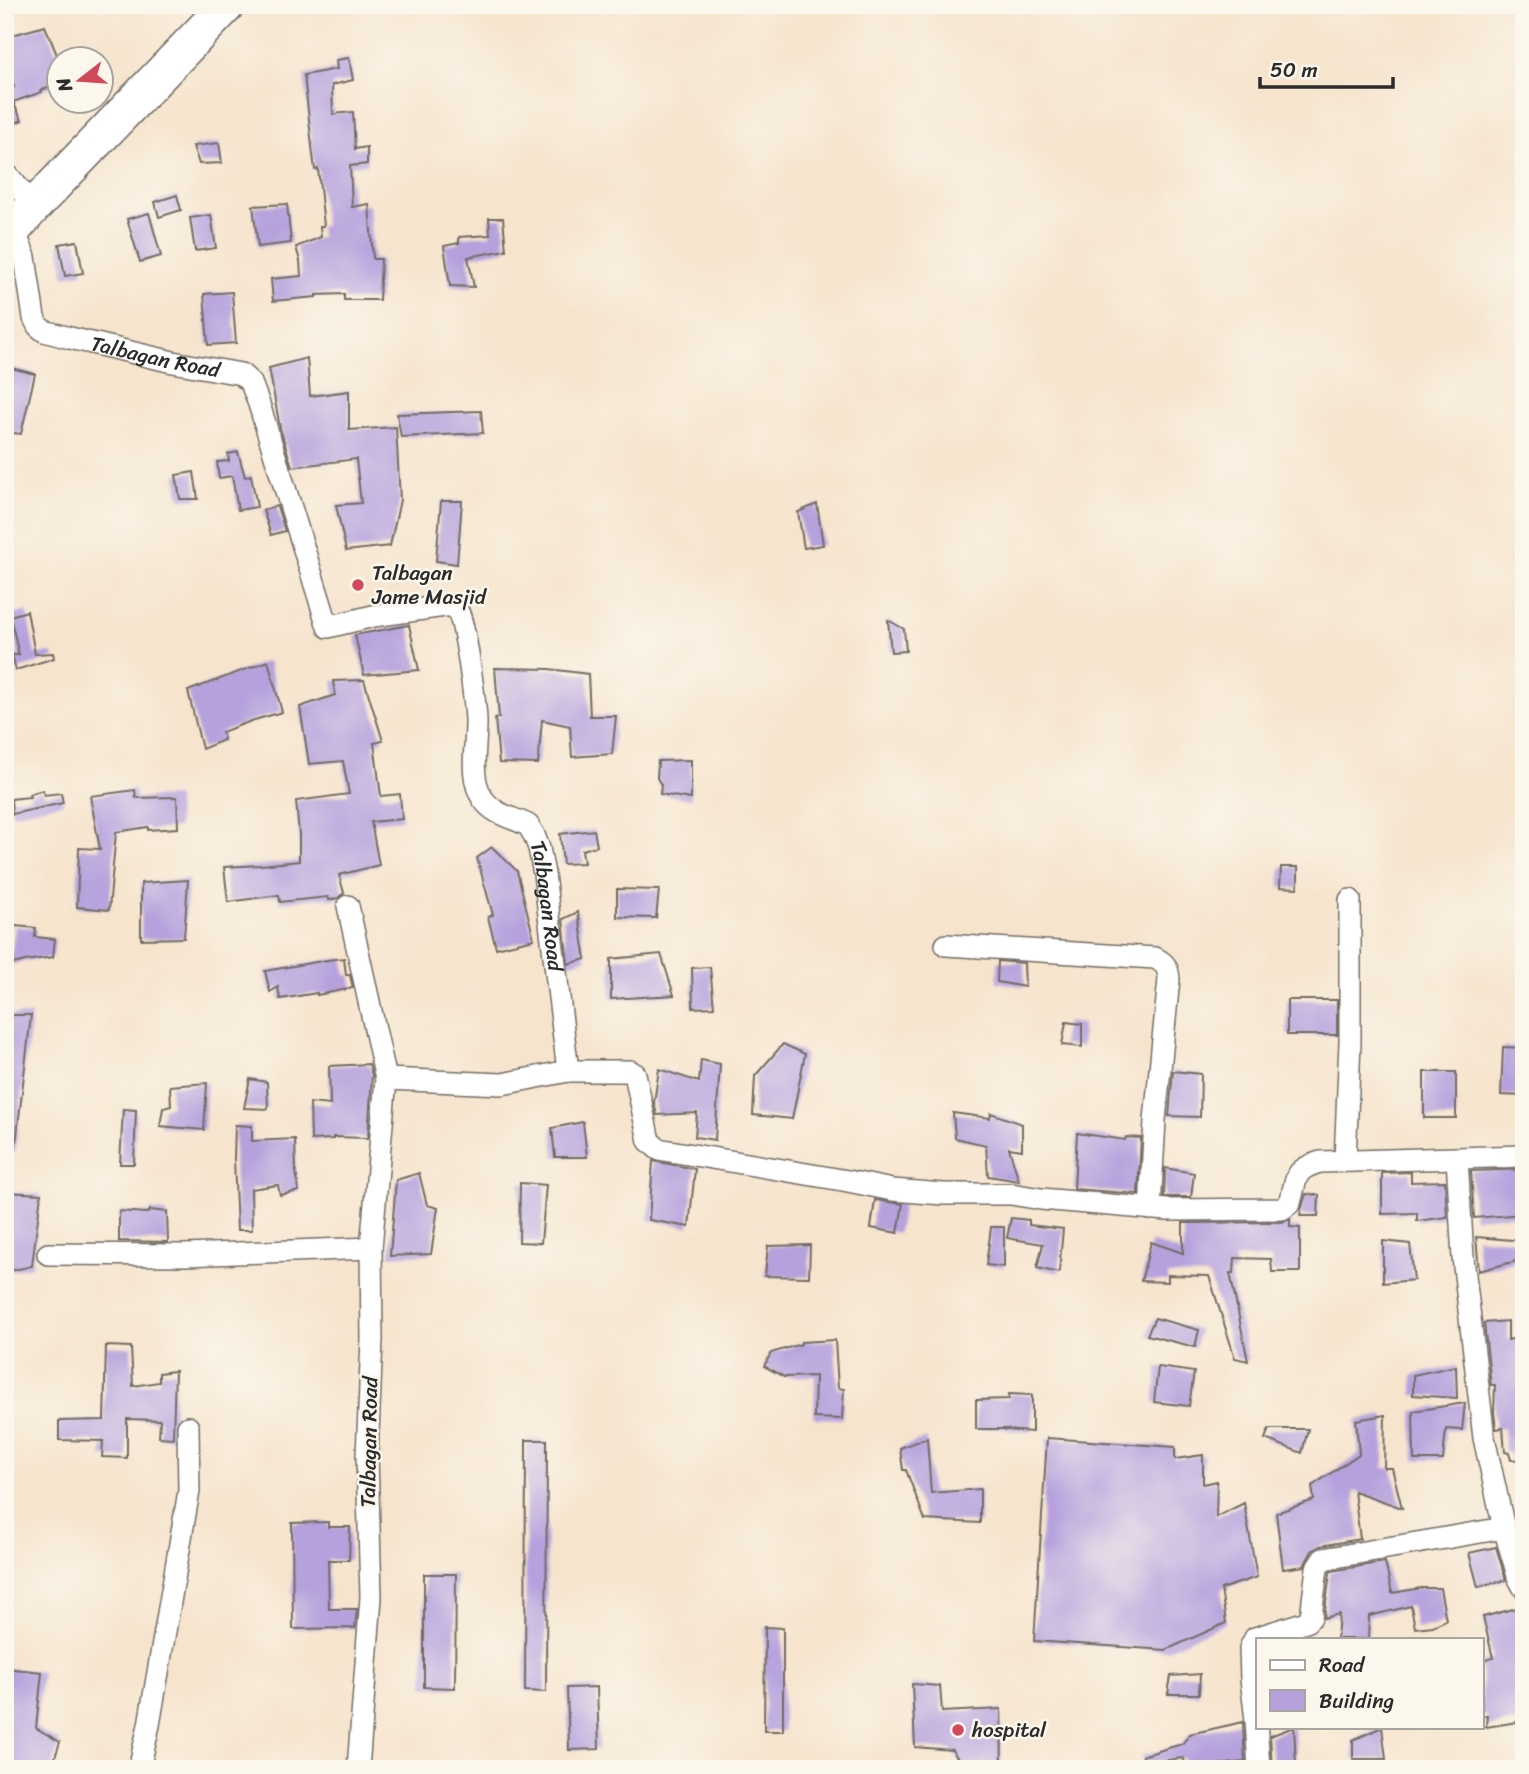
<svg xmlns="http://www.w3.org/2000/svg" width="1529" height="1774" viewBox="0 0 1529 1774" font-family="Sriracha,sans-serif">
<rect width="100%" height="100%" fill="#fbf7ec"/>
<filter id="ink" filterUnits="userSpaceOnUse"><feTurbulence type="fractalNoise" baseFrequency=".0143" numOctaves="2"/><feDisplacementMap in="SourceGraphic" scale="14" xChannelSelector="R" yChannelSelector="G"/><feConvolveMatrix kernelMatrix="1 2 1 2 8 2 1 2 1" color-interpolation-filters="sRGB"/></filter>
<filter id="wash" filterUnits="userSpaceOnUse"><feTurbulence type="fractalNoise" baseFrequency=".00686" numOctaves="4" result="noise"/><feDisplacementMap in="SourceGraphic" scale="28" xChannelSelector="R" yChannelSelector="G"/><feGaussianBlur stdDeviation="1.57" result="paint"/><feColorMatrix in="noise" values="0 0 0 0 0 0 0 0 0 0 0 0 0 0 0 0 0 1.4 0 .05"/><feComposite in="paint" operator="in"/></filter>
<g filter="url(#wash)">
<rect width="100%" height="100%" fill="#f6e4cd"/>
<g id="blocks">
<g fill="#b6a1dd">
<polygon points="45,26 60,62 60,84 41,90 42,92 13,102 22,120 5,128 5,85 8,90 14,87 5,61 5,37"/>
<polygon points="349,58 353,80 332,85 333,114 353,112 355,149 367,147 367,164 350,166 352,207 369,204 373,259 381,259 379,300 344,300 344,294 316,295 316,297 273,301 271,279 301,276 300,261 296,247 321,237 320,226 324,226 318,169 315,170 313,155 304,75 337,69 336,60"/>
<polygon points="219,143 222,163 199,164 193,146"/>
<polygon points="177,195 181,210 159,217 155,202"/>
<polygon points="287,204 291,243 258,247 253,206"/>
<polygon points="149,213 161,256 140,262 127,219"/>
<polygon points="211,215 216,248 195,251 190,218"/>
<polygon points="489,218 503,218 506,250 468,257 474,287 450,286 444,246 459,243 459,237 490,235"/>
<polygon points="77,241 83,273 65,276 59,244"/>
<polygon points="232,292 236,343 208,345 204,294"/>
<polygon points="307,358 310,396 349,391 349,430 396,427 400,500 390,546 346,551 336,505 361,503 356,459 292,467 280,428 269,368"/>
<polygon points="7,367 35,374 21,434 5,432"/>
<polygon points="481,411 483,433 401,437 397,414"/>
<polygon points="238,452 245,477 251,475 257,507 238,510 232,476 219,478 217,462 229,461 228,454"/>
<polygon points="194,472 198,499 180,499 176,475"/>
<polygon points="441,501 462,501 457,564 436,561"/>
<polygon points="817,504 823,545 804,548 798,512"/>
<polygon points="277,506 285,531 271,535 263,510"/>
<polygon points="27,611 35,654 53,653 54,658 16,670 12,655 19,655 10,616"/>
<polygon points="888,620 904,629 906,651 891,652"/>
<polygon points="409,625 419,670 364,675 355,635"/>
<polygon points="268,661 282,712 251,721 222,732 224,740 202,749 188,691"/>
<polygon points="495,668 549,669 588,674 590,716 616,716 612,754 572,757 570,726 542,720 538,764 499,763 495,718 499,718"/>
<polygon points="364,680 383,741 374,743 381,796 400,794 402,819 371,822 379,865 339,875 344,893 338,898 329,900 328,897 280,902 279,895 228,902 224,867 261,865 299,861 299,834 296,801 349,794 343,761 309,764 300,707 335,695 333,681"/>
<polygon points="691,760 691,799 660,794 661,785 657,778 658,761"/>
<polygon points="43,790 44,795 61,793 63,803 12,814 11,799 30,797 29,794"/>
<polygon points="135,790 136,798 177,797 178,828 148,830 148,827 116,832 109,910 77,907 79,848 100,849 90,796"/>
<polygon points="594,830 597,846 582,850 584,863 563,864 560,834"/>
<polygon points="492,847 517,871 534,939 496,948 488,917 493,915 477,858"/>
<polygon points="1281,867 1298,867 1298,888 1280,887"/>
<polygon points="188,880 184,938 141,939 141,883"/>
<polygon points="617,889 659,890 656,918 617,917"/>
<polygon points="578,912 586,959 568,964 563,919"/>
<polygon points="15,926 36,928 35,937 55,939 53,957 25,961 10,965"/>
<polygon points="661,954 674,995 611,999 611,959"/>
<polygon points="344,958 346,975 350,975 353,988 317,995 317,993 280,999 278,987 270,992 265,971 327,960"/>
<polygon points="998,961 1024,963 1025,987 997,982"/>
<polygon points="710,967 714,1007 693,1008 692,968"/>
<rect x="1287" y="1000" width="50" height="35"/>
<polygon points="5,1015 31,1015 15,1152 5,1151"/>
<polygon points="1066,1022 1082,1024 1082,1047 1062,1045"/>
<polygon points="783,1044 805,1054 792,1119 753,1115 755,1076"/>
<polygon points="1503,1047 1524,1048 1524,1096 1501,1095"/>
<polygon points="701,1060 720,1064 715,1140 695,1137 697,1113 657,1115 654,1103 659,1069 699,1082"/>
<polygon points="369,1064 372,1075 368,1138 333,1137 333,1139 311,1140 310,1103 330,1105 329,1066"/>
<polygon points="1173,1071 1201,1074 1200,1117 1169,1116"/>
<rect x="1424" y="1072" width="32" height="46"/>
<polygon points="250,1079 267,1082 268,1109 244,1108"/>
<polygon points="207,1083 204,1130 160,1126 163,1108 171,1106 170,1086"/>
<polygon points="123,1109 136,1110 134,1164 120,1164"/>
<polygon points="953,1113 990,1118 991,1113 1022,1124 1022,1150 1009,1148 1019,1181 988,1176 986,1145 955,1138"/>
<polygon points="583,1122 587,1157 555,1157 552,1128"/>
<polygon points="235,1125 252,1126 252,1141 295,1139 296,1172 299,1191 280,1195 278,1185 251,1189 252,1230 237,1230 234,1159"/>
<polygon points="1077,1133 1125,1140 1126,1137 1141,1138 1138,1194 1074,1189"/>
<polygon points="653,1161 695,1169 689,1227 649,1220"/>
<polygon points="1165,1168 1194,1173 1191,1197 1164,1197"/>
<polygon points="1524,1169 1524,1214 1474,1218 1471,1171"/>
<polygon points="1411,1172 1411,1182 1445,1181 1447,1217 1417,1221 1417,1213 1382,1214 1382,1173"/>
<polygon points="419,1173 427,1205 438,1208 431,1254 390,1256 396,1180"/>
<polygon points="520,1183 546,1185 541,1243 519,1242"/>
<polygon points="5,1192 41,1194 32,1266 5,1272"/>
<polygon points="1306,1194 1319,1195 1318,1216 1300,1216 1301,1210"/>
<polygon points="875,1200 903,1204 898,1233 871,1228"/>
<polygon points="150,1210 167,1212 168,1242 119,1241 119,1211 146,1213 150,1212"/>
<polygon points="1011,1218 1029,1220 1029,1225 1063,1229 1059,1273 1037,1268 1043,1244 1007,1238"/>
<polygon points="1290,1219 1290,1227 1300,1228 1300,1272 1272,1272 1271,1259 1235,1258 1234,1273 1230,1273 1248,1361 1235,1358 1209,1276 1168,1275 1168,1282 1141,1281 1151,1242 1183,1253 1183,1223 1282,1222"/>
<polygon points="991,1227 1004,1227 1004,1267 986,1265"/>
<polygon points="1476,1237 1524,1241 1524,1259 1479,1271"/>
<polygon points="1383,1241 1410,1244 1414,1280 1383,1283"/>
<polygon points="810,1245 809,1277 765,1276 768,1246"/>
<polygon points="1155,1318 1199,1330 1195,1347 1147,1335"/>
<polygon points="1508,1321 1508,1340 1524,1336 1524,1459 1511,1460 1509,1453 1505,1452 1503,1428 1496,1429 1494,1412 1495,1385 1491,1385 1484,1323"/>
<polygon points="835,1340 838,1388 844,1389 842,1419 814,1418 815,1376 784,1377 764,1366 771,1353 801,1344 801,1342"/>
<polygon points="106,1346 131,1347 133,1386 159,1382 159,1373 175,1371 173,1438 159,1437 160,1420 127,1419 127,1458 102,1457 103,1441 59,1440 59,1421 104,1420"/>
<polygon points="1456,1366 1457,1398 1413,1395 1413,1375"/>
<polygon points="1158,1367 1194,1372 1189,1406 1154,1402"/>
<polygon points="1009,1394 1032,1395 1032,1432 1006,1430 1007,1429 976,1429 976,1400 1009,1399"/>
<polygon points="1465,1403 1462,1430 1446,1429 1443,1460 1414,1460 1413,1411"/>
<polygon points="1385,1415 1384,1468 1392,1468 1402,1508 1354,1491 1360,1539 1320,1546 1312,1551 1304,1566 1283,1569 1276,1513 1314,1500 1312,1486 1359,1454 1356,1420"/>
<polygon points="1269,1429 1308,1429 1302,1453 1265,1439"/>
<polygon points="927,1438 931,1493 980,1489 980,1523 925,1520 906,1470 903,1470 900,1448"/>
<polygon points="1047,1438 1175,1447 1175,1459 1203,1455 1203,1484 1217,1481 1216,1517 1244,1503 1257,1577 1221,1589 1226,1623 1166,1650 1034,1641"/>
<polygon points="526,1440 547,1440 546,1692 525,1691"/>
<polygon points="328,1522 328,1527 350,1527 349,1560 328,1560 329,1609 357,1609 355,1628 293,1629 292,1523"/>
<polygon points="1496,1547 1506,1580 1478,1587 1469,1553"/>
<polygon points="1385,1562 1392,1593 1421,1588 1440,1588 1446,1620 1433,1626 1415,1628 1411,1606 1369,1616 1368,1639 1337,1639 1339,1614 1324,1618 1330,1573 1331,1571"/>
<polygon points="424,1574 456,1574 455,1688 424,1687"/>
<polygon points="1517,1608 1524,1633 1524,1721 1486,1727 1487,1715 1482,1716 1482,1661 1493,1658 1483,1617"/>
<polygon points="765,1627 783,1628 783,1731 764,1731"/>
<polygon points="5,1668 42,1672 36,1728 60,1742 51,1769 5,1769"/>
<polygon points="1200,1674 1199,1694 1168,1694 1171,1676"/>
<polygon points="912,1684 940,1686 942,1712 1001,1709 1002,1769 965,1769 952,1750 915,1747"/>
<polygon points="597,1687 599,1749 569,1750 567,1688"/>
<polygon points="1243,1722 1245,1762 1188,1768 1183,1758 1144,1763 1142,1756 1182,1744 1190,1734"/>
<polygon points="1294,1727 1296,1764 1272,1768 1270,1736"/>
<polygon points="1382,1727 1386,1759 1353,1759 1353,1740"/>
</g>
</g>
</g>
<g filter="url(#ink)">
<use href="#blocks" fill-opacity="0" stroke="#726c64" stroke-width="2"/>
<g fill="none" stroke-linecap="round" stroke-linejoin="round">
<g stroke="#726c64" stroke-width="24">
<g id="minor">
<polyline points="5,172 34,206"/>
<path id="s1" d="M14,230L25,257L34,318L38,326L44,331L70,338L173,362L241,374L251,383L259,404L328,627L373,616L445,606C449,606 452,605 456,608C465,616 475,703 476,719C477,744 468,777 483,799C494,815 511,817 528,825L534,835L539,848L544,874L568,1071L502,1084L386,1079L371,1248L372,1339L367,1456L371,1597L358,1769"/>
<polyline points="348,906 386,1079"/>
<path d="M946,945L1155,958C1165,963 1168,967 1169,979L1155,1120L1150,1209"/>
<path d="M568,1071H630L635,1074L649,1141L658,1149L848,1181L892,1190L943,1194H1011L1041,1199L1167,1210L1282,1209L1290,1203C1297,1179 1292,1170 1320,1162L1524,1156"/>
<polyline points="1457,1158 1463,1258 1484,1438 1504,1528 1519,1579 1524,1588"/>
<polyline points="1345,1161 1350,1042 1350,900"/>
<polyline points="48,1254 185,1255 371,1248"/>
<polyline points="139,1769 149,1725 189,1491 188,1427"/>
<polyline points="1259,1769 1256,1720 1251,1679 1250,1648 1255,1638 1306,1622 1311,1617 1317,1568 1323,1559 1504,1528"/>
</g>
</g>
<g stroke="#726c64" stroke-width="38">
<polyline id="trunk" points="5,239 34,206 227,5"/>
</g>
<use href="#minor" stroke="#fff" stroke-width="21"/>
<use href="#trunk" stroke="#fff" stroke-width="35"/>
</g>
</g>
<g fill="#d1495b" stroke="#fbf7ec" stroke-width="2.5">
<circle cx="358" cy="585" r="7"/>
<circle cx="958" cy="1730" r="7"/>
</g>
<g text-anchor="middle" stroke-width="5" stroke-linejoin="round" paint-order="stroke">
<g font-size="21" fill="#2b2b2b" stroke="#fbf7ec">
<text dy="7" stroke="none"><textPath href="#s1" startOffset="222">Talbagan Road</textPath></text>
<text dy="7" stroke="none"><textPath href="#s1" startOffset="1041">Talbagan Road</textPath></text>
<text transform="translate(369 1442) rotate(-89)" y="7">Talbagan Road</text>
</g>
<g font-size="21" fill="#2b2b2b" stroke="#fbf7ec" text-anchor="start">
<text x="372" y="580">Talbagan<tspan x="372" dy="24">Jame Masjid</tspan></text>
<text x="972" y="1737">hospital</text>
</g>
</g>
<rect width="1529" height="1774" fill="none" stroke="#fbf7ec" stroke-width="28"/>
<rect x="1256" y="1638" width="228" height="91" fill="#fbf7ec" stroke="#a8a59f" stroke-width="2"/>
<rect x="1270" y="1660" width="35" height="10" fill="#ffffff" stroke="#a8a59f" stroke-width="2"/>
<text x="1319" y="1672" font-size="21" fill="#2b2b2b">Road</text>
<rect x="1270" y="1690" width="35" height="21" fill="#b6a1dd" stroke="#a8a59f" stroke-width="2"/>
<text x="1319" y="1708" font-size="21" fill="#2b2b2b">Building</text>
<g transform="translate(80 80) rotate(253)"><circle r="33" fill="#fbf7ec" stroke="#a8a59f" stroke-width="2"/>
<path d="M0-5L12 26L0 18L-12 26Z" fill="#d1495b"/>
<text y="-10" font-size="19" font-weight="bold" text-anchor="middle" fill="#2b2b2b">N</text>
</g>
<path d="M1260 77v10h133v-10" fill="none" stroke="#2b2b2b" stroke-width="3.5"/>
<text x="1270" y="77" font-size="21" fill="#2b2b2b" stroke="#fbf7ec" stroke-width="5" paint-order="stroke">50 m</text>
</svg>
